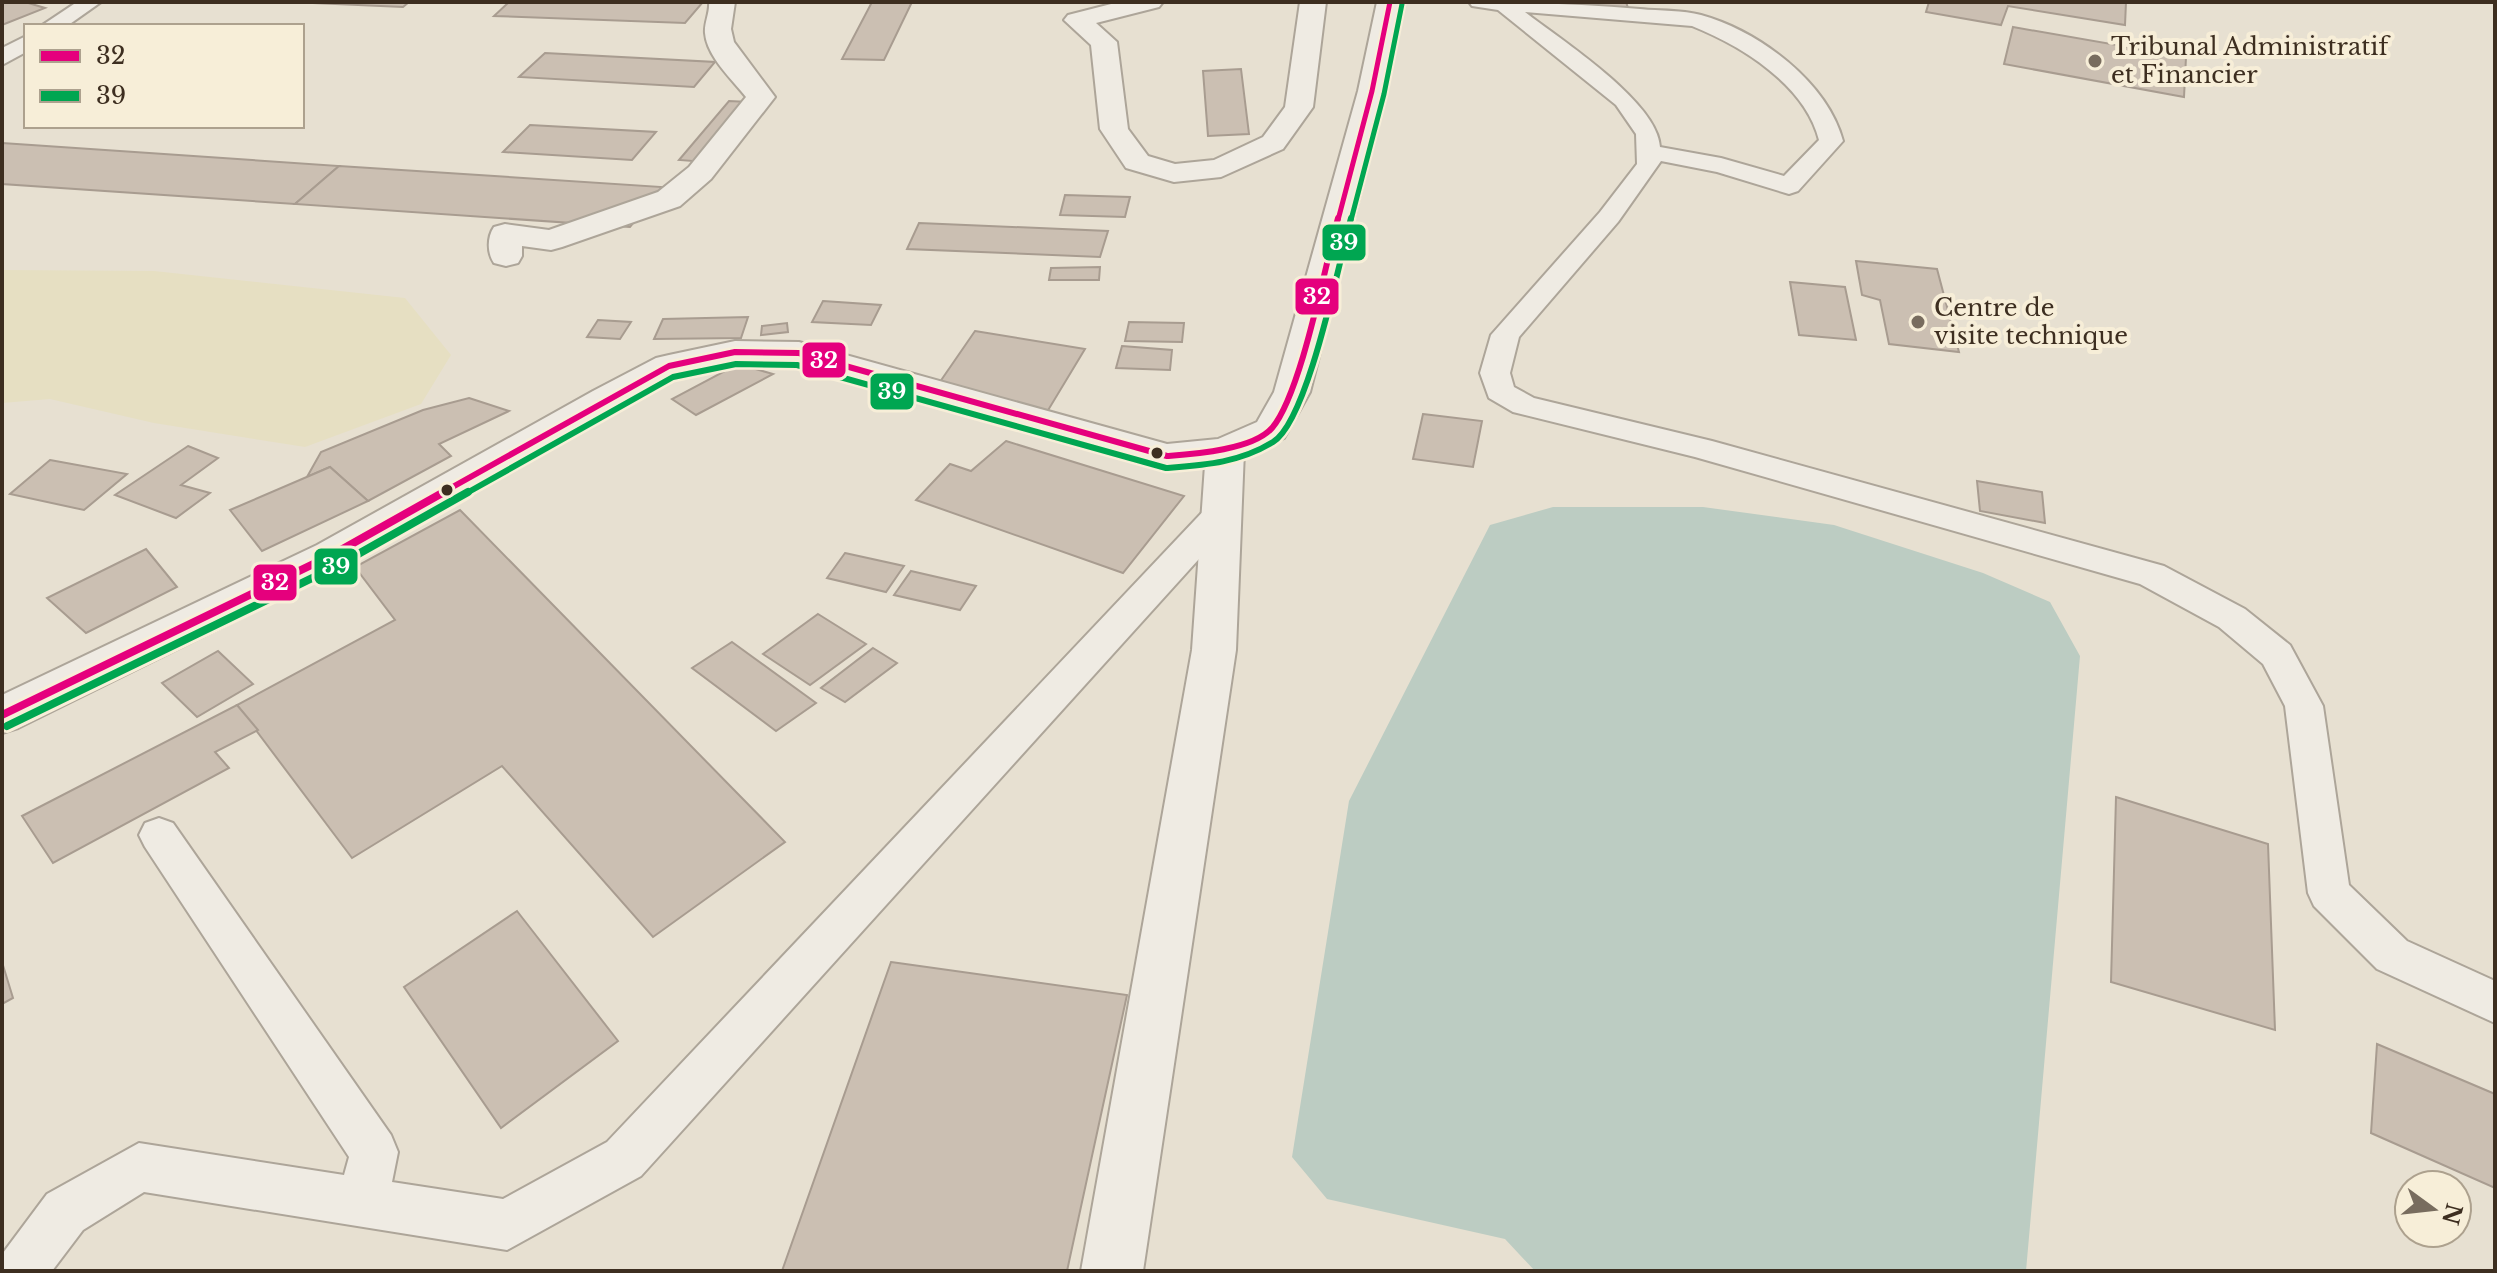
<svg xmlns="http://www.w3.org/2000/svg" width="2497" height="1273" viewBox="0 0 2497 1273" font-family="'Libre Baskerville',serif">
<rect width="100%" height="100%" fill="#e7e0d1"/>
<polygon fill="#e6dfc2" points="2,270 154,271 405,298 451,355 421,404 305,447 154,423 50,399 2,403"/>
<polygon fill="#bcccc2" points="1553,507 1703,507 1834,525 1983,573 2050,602 2080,656 2026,1271 1535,1271 1505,1239 1327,1199 1292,1157 1349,801 1490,525"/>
<g fill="#cbbfb2" stroke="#a89c90" stroke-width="2">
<polygon points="2,2 25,2 45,8 2,25"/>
<polygon points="290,2 409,2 403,7"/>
<polygon points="509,2 703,2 685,23 494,16"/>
<polygon points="872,2 912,2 884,60 842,59"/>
<polygon points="1497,2 1626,2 1629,11 1497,7"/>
<polygon points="1929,2 2126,2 2125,25 2008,6 2001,25 1926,12"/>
<polygon points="2013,27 2186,57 2184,97 2004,64"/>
<polygon points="545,53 715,62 694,87 519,77"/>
<polygon points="1241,69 1249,134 1208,136 1203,71"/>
<polygon points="729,101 767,103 720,163 679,160"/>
<polygon points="530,125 656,132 632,160 503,152"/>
<polygon points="2,143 339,166 295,204 2,184"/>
<polygon points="339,166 662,187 630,227 295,204"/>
<polygon points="1065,195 1130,197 1125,217 1060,215"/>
<polygon points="919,223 1108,231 1100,257 907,249"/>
<polygon points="1856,261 1937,269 1959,352 1889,344 1880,300 1862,295"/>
<polygon points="1100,267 1099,280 1049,280 1051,268"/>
<polygon points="1790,282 1845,287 1856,340 1799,335"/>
<polygon points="823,301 881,305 871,325 812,322"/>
<polygon points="748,317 741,338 654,339 663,319"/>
<polygon points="598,320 631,322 620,339 587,337"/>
<polygon points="1129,322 1184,323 1182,342 1125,341"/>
<polygon points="787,323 788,332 761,335 762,326"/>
<polygon points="975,331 1085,349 1047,412 933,392"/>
<polygon points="1122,346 1172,350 1170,370 1116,368"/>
<polygon points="738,364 773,374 696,415 672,399"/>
<polygon points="469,398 509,411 439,444 451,456 368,501 330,467 307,477 321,452 423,410"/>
<polygon points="1423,414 1482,421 1473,467 1413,459"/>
<polygon points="1006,441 1184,496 1123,573 916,500 950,464 971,471"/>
<polygon points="188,446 218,458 181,485 210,493 176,518 115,495"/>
<polygon points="50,460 127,474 84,510 10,494"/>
<polygon points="330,467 368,501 262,551 230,510"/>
<polygon points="1977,481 2042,492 2045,523 1980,511"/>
<polygon points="460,510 785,842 653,937 502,766 352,858 237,705 395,620 355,567"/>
<polygon points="146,549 177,587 86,633 47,598"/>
<polygon points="845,553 904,566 886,592 827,578"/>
<polygon points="911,571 976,586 960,610 894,595"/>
<polygon points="818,614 866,644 810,685 763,654"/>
<polygon points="732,642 816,703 776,731 692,668"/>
<polygon points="873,648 897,663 845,702 821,688"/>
<polygon points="218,651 253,684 197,717 162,683"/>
<polygon points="237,705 258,730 215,752 229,768 53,863 22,816"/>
<polygon points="2116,797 2268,844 2275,1030 2111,982"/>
<polygon points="517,911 618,1041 501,1128 404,987"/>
<polygon points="2,962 13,998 2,1004"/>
<polygon points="891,962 1127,995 1067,1271 782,1271"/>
<polygon points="2377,1044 2495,1094 2495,1188 2371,1133"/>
</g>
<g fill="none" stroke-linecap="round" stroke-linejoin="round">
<g stroke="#ada599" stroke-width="4">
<g id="service">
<polygon points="77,2 101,2 67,26 41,26"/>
<path d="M1469,2C1526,2 1583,4 1640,9C1660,11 1683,10 1701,15C1759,31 1827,82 1843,141L1798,191L1789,194L1717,172L1661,161L1618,222L1519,337L1510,373L1514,387L1534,398L1712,441L2164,566L2245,609L2290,645L2323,706L2349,885L2407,941L2495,981V1023L2377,969L2314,906L2308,893L2285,706L2263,664L2219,627L2140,584L1695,457L1513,412L1489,398L1480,373L1491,335L1600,212L1637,164L1636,134L1616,105L1498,10L1472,6ZM1525,12L1692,26C1742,46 1805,85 1819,140L1784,176L1721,158L1660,147C1658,102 1561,40 1525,12Z"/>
<polygon points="26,36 26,52 2,65 2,48"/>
<polygon points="1224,499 1236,502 1240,510 1236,518 641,1176 507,1250 144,1192 83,1230 52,1271 2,1271 3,1253 47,1194 139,1143 344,1175 349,1157 145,847 139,835 145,823 159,818 173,823 391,1135 398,1152 392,1182 503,1199 607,1142 1212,502"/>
</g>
</g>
<g stroke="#ada599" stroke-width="4">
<g id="minor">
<path d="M709,2H735L731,29L734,42L775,97L711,179L680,206L562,247L551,250L522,246V256L518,263L506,266L494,263C487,253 487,237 494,227L505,224L549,230L658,192L689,167L746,97C732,79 707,57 705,33C704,23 710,13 709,2Z"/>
<polygon points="1119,2 1163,2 1159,7 1096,23 1117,42 1128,129 1148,156 1175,164 1214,160 1263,137 1285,107 1300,2 1326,2 1313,107 1283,149 1221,177 1174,182 1126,168 1100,129 1091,45 1064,20 1068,15"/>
<polygon points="1225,439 1239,442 1244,451 1236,650 1143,1271 1081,1271 1192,650 1206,451 1211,442"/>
</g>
</g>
<g stroke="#ada599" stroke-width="4">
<polygon id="tertiary" points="1377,2 1403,2 1386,91 1310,392 1284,438 1225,463 1167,468 797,364 735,363 680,374 347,565 18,728 2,733 2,695 317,545 593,391 656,358 669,355 735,341 799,342 1167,444 1218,439 1257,422 1274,392 1358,91"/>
</g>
<use href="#service" fill="#efebe3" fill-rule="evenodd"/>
<use href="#minor" fill="#efebe3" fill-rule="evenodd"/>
<use href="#tertiary" fill="#efebe3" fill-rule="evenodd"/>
<g stroke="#f7eed8" stroke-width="9">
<polyline id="bus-1-far2" points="1338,220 1372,91 1390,2"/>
</g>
<g stroke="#f7eed8" stroke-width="11">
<path id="bus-1-far1" d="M440,494L669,366L735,352L799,353L1167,456C1194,454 1253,450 1272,428C1301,394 1325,266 1338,218"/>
</g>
<g stroke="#f7eed8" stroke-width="14">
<polyline id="bus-1" points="2,715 332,555 444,492"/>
</g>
<g stroke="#f7eed8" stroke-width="9">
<polyline id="bus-2-far2" points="1351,220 1384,94 1402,4"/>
</g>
<g stroke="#f7eed8" stroke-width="11">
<path id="bus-2-far1" d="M465,494L673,377L736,364L797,365L1166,468C1204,465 1239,463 1273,442C1308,421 1339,262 1351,218"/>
</g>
<g stroke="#f7eed8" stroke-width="14">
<polyline id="bus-2" points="7,726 337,566 468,492"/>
</g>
<use href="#bus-1-far2" stroke="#e5007d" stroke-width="5"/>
<use href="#bus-1-far1" stroke="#e5007d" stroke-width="6"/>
<use href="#bus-1" stroke="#e5007d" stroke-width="8"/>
<use href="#bus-2-far2" stroke="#00a651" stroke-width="5"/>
<use href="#bus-2-far1" stroke="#00a651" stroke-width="6"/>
<use href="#bus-2" stroke="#00a651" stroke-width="8"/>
</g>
<g fill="#786c5e" stroke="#f7eed8" stroke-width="3">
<circle cx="2095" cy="61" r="8"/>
<circle cx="1918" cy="322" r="8"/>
</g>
<g fill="#3d2e20" stroke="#f7eed8" stroke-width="3">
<circle cx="1157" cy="453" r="7"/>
<circle cx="447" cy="490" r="7"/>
</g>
<g text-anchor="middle" stroke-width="8" stroke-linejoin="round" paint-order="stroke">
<g font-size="24" fill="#3d2e20" stroke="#f7eed8" text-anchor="start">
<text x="2111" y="55">Tribunal Administratif<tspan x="2111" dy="28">et Financier</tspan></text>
<text x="1934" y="316">Centre de<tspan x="1934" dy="28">visite technique</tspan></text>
</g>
</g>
<g stroke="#f7eed8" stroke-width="3">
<rect x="1321" y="223" width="46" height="39" rx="8" fill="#00a651"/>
<rect x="1294" y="277" width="46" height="39" rx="8" fill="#e5007d"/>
<rect x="801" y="341" width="46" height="38" rx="8" fill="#e5007d"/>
<rect x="869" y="372" width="46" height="39" rx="8" fill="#00a651"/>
<rect x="313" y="547" width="46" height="39" rx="8" fill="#00a651"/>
<rect x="252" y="563" width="46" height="39" rx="8" fill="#e5007d"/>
</g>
<g font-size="22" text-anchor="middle" font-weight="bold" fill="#fff">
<text x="1344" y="250">39</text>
<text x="1317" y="304">32</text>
<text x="824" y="368">32</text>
<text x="892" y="399">39</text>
<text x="336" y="574">39</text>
<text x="275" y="590">32</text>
</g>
<rect width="2497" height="1273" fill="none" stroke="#3d2e20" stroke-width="8"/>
<rect x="24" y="24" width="280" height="104" fill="#f7eed8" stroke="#ada18e" stroke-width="2"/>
<rect x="40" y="50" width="40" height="12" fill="#e5007d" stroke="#ada18e" stroke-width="2"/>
<text x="96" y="64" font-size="24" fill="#3d2e20">32</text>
<rect x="40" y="90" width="40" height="12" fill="#00a651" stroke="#ada18e" stroke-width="2"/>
<text x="96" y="104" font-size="24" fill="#3d2e20">39</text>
<g transform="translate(2433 1209) rotate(105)"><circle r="38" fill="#f7eed8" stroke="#ada18e" stroke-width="2"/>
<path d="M0-6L14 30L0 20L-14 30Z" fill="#786c5e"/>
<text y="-12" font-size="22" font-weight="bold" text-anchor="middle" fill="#3d2e20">N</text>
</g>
</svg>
